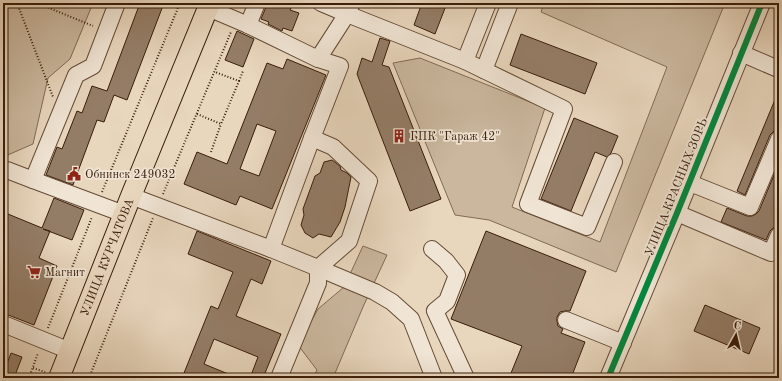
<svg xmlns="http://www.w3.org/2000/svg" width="782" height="381" viewBox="0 0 782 381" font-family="'Old Standard TT',serif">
<rect width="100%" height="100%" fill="#e8d6bd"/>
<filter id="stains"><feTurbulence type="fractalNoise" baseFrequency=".005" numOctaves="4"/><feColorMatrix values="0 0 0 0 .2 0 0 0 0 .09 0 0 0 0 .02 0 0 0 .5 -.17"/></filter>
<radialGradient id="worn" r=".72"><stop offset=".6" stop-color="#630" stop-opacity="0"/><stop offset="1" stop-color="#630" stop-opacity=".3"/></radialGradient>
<g fill="#cab79e" stroke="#826a54">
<polygon points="3,3 93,3 70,59 48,78 33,144 3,157"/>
<polygon points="544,3 725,3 616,272 489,220 455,215 393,63 420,58 545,108 512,207 600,242 667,67 541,12"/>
<polygon points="363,246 387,255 363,307 333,378 313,378 317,370 298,345 318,309 344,287"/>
</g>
<g fill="#947d67" stroke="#391d09" fill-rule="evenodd">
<polygon points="140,3 164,3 127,100 114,95 104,122 97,120 73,185 46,175 57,147 62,149 77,111 82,113 92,86 107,91"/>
<polygon points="266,3 278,3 291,8 290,10 299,13 292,31 283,28 282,31 268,24 269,22 261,19 266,7"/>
<polygon points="422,3 447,3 435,34 414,25"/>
<polygon points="237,31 254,39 243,67 225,60"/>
<polygon points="521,34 597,63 585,94 510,65"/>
<polygon points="380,38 390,41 382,65 389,67 441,199 410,211 357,74 362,58 372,62"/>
<path d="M287,59L326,75L272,209L240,196L236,205L184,184L197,152L227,164L267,63L283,69ZM257,124L276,131L259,176L240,169Z"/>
<polygon points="779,90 779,130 774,131 770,135 745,195 737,191"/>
<polygon points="574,118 618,136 611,153 607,157 595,152 571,211 541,199"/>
<polygon points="332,160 340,166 341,170 347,173 351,177 345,207 340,222 331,237 319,234 313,238 305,233 301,225 304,215 303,209 315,176 320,173 324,162"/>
<polygon points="779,163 779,226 773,228 770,231 766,240 721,222 727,208 747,216 752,216 756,214 759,211"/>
<polygon points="54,198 84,210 72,240 43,229 50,231 39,258 57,266 34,325 3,313 3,212 42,228"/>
<polygon points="197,231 271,261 262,284 251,279 236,316 281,334 263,378 250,378 258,357 214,339 204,364 238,378 182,378 211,306 218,309 233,272 188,254"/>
<polygon points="486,231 586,271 570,311 565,311 560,312 557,317 557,321 558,326 563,329 561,333 585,342 571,378 509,378 522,346 451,319"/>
<polygon points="705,305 760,328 749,354 694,331"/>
<polygon points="11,353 22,357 14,378 9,378 3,376 3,374"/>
</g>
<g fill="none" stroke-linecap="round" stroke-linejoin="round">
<g stroke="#654b36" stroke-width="18">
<g id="minor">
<polyline points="352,3 347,14 465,61 564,109 528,204 587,227 614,162"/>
<polyline points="208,8 248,25 318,59 340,66 312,138 271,249"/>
<polyline points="248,25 257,3"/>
<polyline points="741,53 778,69"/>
<polyline points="318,59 347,14 321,3"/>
<polyline points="465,61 488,3"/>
<polyline points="484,70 510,3"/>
<polyline points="312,138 333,147 369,181 349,241 318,268 375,292 392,302 411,319 434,378"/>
<polyline points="3,172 7,170 33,180 76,75 93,66 117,3"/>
<polyline points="33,180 124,214"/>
<polyline points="690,183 750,207 779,139"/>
<polyline points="131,196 271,249 318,268 318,283 279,378"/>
<polyline points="677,213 771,253 779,235"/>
<polyline points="432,249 446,261 457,275 447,301 435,311 466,378"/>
<polyline points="566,320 623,343"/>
<polyline points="6,325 70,351"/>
<polyline points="608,378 677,213 762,3"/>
</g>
</g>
<g stroke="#391d09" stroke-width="22">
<g id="major">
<path id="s1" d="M59,378L131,196L210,3"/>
</g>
</g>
<g stroke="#391d09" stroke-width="2" stroke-dasharray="1 2" stroke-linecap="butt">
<polyline points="17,3 53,97"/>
<polyline points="37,3 93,26"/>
<polyline points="239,81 243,71"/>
<polyline points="197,114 221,124 239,81 215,72"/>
<polyline points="211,152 221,124"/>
<polyline points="102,192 180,3"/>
<polyline points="163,194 231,32"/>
<polyline points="48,328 92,217"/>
<polyline points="33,368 45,372"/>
<polyline points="29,378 38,353"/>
<polyline points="89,378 153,218"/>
</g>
<use href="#minor" stroke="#f0e4d4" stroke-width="16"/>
<use href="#major" stroke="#e8d6bd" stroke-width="20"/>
<g stroke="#f0e4d4" stroke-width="8">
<polyline id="cycleway" points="608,378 677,213 762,3"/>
</g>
<use href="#cycleway" stroke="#00873e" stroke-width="6"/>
</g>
<defs>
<g id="building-bare" transform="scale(1.08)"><path d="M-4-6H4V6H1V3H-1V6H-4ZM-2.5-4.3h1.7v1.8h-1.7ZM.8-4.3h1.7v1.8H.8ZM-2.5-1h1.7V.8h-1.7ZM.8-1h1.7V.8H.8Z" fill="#8f2418" stroke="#f0e4d4" stroke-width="2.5" paint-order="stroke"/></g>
<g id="civic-bare" transform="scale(1.08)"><path d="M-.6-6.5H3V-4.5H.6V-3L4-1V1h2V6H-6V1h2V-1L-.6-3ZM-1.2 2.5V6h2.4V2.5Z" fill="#8f2418" stroke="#f0e4d4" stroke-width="2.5" paint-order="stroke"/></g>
<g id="supermarket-bare" transform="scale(1.08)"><path d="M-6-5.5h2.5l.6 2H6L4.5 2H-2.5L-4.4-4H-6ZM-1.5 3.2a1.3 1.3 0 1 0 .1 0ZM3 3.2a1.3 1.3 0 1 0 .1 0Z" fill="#8f2418" stroke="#f0e4d4" stroke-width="2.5" paint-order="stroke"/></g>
</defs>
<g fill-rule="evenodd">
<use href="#building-bare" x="399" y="136"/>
<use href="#civic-bare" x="74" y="174"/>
<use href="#supermarket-bare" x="34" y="272"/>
</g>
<g text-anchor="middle" stroke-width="3.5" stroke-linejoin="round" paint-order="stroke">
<g font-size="12" fill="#391d09" stroke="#f0e4d4" text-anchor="start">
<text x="410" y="140">ГПК "Гараж 42"</text>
<text x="85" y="178">Обнинск 249032</text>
<text x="45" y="276">Магнит</text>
</g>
<g font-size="12" fill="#391d09" stroke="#f0e4d4">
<text transform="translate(676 187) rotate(-68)" y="4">УЛИЦА КРАСНЫХ ЗОРЬ</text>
<text dy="4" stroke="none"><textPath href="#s1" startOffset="130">УЛИЦА КУРЧАТОВА</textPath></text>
</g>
</g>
<rect width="782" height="381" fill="none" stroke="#e8d6bd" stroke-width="16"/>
<rect x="4" y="4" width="774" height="373" fill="none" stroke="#391d09" stroke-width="2"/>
<rect x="8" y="8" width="766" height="365" fill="none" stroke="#391d09"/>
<g transform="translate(736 335) rotate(8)" stroke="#f0e4d4" stroke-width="3" paint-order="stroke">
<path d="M0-3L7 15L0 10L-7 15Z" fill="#391d09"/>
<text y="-6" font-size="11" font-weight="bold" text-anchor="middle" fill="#391d09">С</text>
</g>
<rect width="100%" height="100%" filter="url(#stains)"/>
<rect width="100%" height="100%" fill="url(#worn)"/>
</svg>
